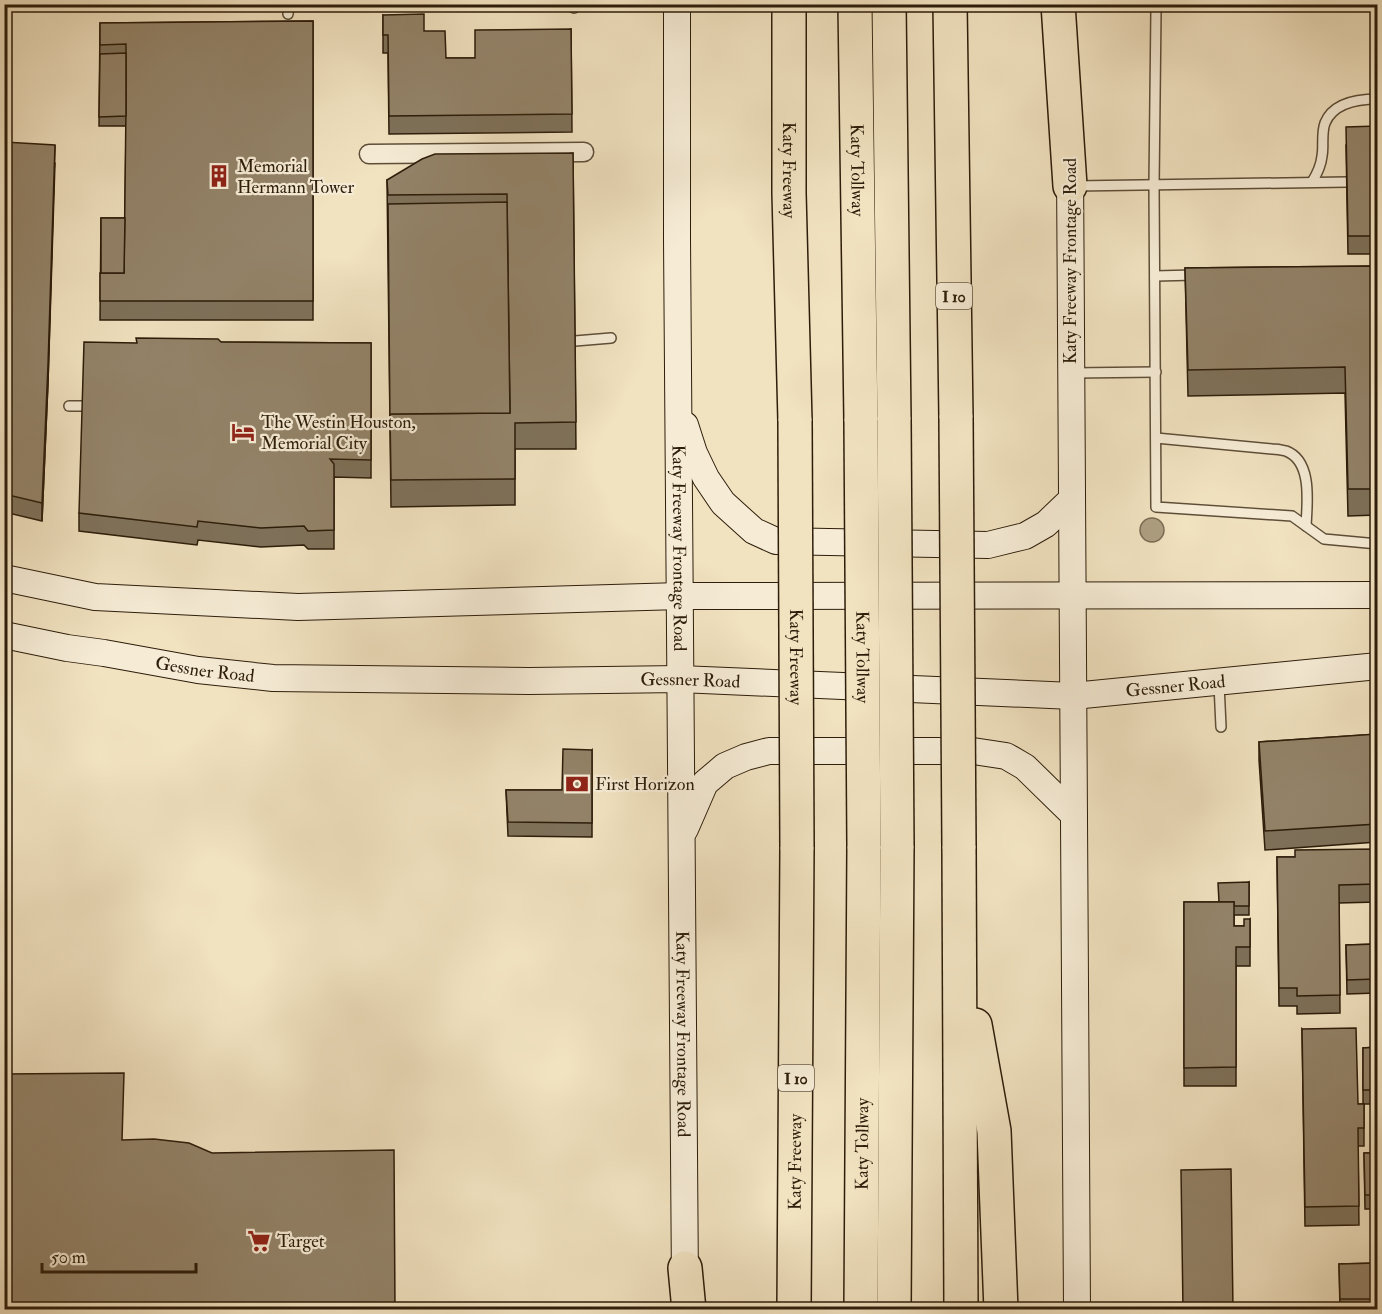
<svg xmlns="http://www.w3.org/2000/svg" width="1382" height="1314" viewBox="0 0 1382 1314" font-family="'IM FELL Double Pica',serif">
<rect width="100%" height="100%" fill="#f1e2c0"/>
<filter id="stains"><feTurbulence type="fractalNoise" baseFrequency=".00333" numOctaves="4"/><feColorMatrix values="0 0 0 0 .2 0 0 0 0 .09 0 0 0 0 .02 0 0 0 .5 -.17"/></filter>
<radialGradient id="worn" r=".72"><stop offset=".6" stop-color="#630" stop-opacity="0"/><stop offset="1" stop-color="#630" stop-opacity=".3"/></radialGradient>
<circle fill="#ae9f82" stroke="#7a6b52" stroke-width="1.5" cx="1152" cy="530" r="12"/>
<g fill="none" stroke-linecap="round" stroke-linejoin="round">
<g stroke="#5e4e38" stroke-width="12">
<g id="lane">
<polyline points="1152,4 1156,10 1154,185 1156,507 1292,516 1324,539 1378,544"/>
<polyline points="574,8 574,4"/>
<polyline points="288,14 289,4"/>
<path d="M1312,182C1317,174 1321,166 1322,156C1324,146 1321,134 1325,123C1333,103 1358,99 1378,99"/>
<polyline points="1075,186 1347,182"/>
<polyline points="1155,276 1195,275"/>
<polyline points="575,341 611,338"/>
<polyline points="1073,373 1156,372"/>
<polyline points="69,406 83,406"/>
<path d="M1156,438L1272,449C1276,449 1282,450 1286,451C1313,461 1307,504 1306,526"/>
<polyline points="1219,684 1221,727"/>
</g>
</g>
<g stroke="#5e4e38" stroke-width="21">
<polyline id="street" points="369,154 584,152"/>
</g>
<g stroke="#2d1d0a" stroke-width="28">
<g id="secondary">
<path id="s1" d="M677,4V239L685,1285"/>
<polyline points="1070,167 1077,1310"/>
<polyline points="685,425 694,453 706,478 723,503 754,531 776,541 988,545 1025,536 1046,524 1072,499"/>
<polyline points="4,578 95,597 298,607 680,596 1378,595"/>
<path id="s2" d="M4,635L67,648L104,653L198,670L273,678L529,681L680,679L1073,696L1378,666"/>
<polyline points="685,829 705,783 725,766 746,757 769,751 973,751 1006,756 1025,767 1074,815"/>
</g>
</g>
<g stroke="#2d1d0a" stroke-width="36">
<g id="highway">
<path id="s3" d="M789,4V193L795,421"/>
<path id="s4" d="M855,4L861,421"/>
<polyline points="889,4 894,420"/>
<polyline points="950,4 956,418"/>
<polyline points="1058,4 1070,186"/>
<polyline points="959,846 961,1310"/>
<polyline points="975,1025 994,1131 1001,1310"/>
<polyline points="685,1268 689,1310"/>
<path id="s5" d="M794,1310L797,847"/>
<path id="s6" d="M861,1310L864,846"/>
<polyline points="894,1310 897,846"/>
</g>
</g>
<use href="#lane" stroke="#f6ecd6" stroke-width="9"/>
<use href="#street" stroke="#f6ecd6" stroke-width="18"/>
<use href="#secondary" stroke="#f6ecd6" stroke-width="26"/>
<use href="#highway" stroke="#f1e2c0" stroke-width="33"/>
<g stroke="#2d1d0a" stroke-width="36" stroke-linecap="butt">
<g id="highway-bridge">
<polyline points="956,418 959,846"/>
<polyline points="894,420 897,846"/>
<path id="s7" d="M795,421L797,847"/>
<path id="s8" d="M861,421L864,846"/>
</g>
</g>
<use href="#highway-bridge" stroke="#f1e2c0" stroke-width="33"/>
</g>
<g fill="#7e715a" stroke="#2d1d0a" stroke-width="1.5">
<polygon points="383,15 424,31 446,58 475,58 571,29 572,132 389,134 388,53 383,53"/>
<polygon points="313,21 313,320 100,320 101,218 125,218 126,126 99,126 100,23"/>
<polygon points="1377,126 1377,254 1348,254 1346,145"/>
<polygon points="4,142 55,163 48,383 42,521 4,512"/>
<polygon points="573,153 576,449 515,449 515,505 391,507 387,180"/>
<polygon points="1377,266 1377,515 1348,516 1345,393 1188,396 1185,268"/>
<polygon points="221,342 371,343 371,478 334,477 334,549 308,549 304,545 261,547 198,540 197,545 79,531 79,513"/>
<polygon points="1377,734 1377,842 1265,850 1259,760 1259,742"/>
<polygon points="592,750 592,837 508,836 506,790 562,790"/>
<polygon points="1377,849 1377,902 1339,903 1340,1013 1297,1014 1297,1006 1279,1006 1277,857 1295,857"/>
<polygon points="1249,882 1249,915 1234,915 1234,926 1244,926 1250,919 1250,966 1236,966 1236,1086 1184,1086 1184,902 1218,902"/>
<polygon points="1377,944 1377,993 1347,994 1346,945"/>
<polygon points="1302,1029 1358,1104 1363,1104 1363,1048 1377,1047 1377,1104 1364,1104 1364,1146 1358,1146 1359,1225 1305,1226"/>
<polygon points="1364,1153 1377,1153 1377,1209 1365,1209"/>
<polygon points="1377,1263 1377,1310 1340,1310 1339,1264"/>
</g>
<polygon fill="#675c4a" stroke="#2d1d0a" stroke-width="1.5" points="55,145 48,383 42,521 42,503"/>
<g fill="#938369" stroke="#2d1d0a" stroke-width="1.5">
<polygon points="424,14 424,31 445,31 446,58 475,58 475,30 571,29 572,114 389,116 388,35 383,35 383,15"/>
<polygon points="313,21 313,301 100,301 100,273 124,273 126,107 126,44 100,45 100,23"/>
<polygon points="126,53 126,116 99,117 100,54"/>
<polygon points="1377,126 1377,236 1348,236 1346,127"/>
<polygon points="4,142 55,145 48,365 42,503 4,494"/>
<polygon points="573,153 576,422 515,423 515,479 391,480 390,414 510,413 507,194 388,195 387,180 422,159 435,154"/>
<polygon points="507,202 510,413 390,414 390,423 388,204"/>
<polygon points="101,218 125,218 124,273 101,273"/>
<polygon points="1377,266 1377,489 1348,489 1345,367 1188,370 1185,268"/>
<polygon points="136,338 218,339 221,342 371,343 371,460 330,459 334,464 334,530 308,531 304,526 261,528 198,521 197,527 79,513 84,342 137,343"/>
<polygon points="1377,734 1377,824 1265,831 1259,742"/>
<polygon points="563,749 592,750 592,823 508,822 506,790 562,790"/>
<polygon points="1377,849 1377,884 1339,885 1340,995 1297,996 1297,988 1279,988 1277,857 1295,857 1295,850"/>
<polygon points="1249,882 1249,906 1234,906 1234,902 1219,902 1218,883"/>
<polygon points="1184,902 1234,902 1234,926 1244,926 1244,919 1250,919 1250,947 1236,947 1236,1067 1184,1068"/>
<polygon points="1377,944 1377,979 1347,980 1346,945"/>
<polygon points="1356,1028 1358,1104 1364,1104 1364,1128 1358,1128 1359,1206 1305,1207 1302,1029"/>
<polygon points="1377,1047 1377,1090 1363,1090 1363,1048"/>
<polygon points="124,1073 122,1140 154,1139 189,1143 212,1153 394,1150 395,1310 4,1310 4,1074"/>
<polygon points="1364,1153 1377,1153 1377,1195 1365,1195"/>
<polygon points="1231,1169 1233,1310 1183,1310 1181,1170"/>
<polygon points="1377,1263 1377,1299 1340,1299 1339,1264"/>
</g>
<defs>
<g id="building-bare" transform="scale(1.8)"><path d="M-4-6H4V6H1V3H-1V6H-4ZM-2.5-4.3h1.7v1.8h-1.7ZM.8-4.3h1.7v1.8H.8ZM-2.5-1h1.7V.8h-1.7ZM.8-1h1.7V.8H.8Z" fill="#8f2418" stroke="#f6ecd6" stroke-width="2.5" paint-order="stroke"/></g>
<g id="hotel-bare" transform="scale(1.8)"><path d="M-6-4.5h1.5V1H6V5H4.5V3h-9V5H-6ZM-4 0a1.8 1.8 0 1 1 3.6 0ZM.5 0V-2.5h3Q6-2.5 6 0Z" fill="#8f2418" stroke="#f6ecd6" stroke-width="2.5" paint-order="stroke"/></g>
<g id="bank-bare" transform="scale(1.8)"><path d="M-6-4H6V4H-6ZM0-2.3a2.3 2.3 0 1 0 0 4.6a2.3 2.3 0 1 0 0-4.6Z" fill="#8f2418" stroke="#f6ecd6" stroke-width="2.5" paint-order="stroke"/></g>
<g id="supermarket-bare" transform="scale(1.8)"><path d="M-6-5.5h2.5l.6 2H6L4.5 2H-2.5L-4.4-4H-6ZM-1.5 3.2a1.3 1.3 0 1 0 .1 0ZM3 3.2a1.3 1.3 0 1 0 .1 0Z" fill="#8f2418" stroke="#f6ecd6" stroke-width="2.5" paint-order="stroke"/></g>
</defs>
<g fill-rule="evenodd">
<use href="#building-bare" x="219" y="176"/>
<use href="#hotel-bare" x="243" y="432"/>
<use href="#bank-bare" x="577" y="784"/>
<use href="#supermarket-bare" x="259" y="1241"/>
</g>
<g text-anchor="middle" stroke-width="4.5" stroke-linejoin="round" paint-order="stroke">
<g fill="#f6ecd6" stroke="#695b47" stroke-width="1.5">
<rect x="936" y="283" width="36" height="26" rx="4.5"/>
<rect x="778" y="1065" width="36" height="26" rx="4.5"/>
</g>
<g font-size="16" font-weight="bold" fill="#2d1d0a">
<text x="954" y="302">I 10</text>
<text x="796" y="1084">I 10</text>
</g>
<g font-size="18" fill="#2d1d0a" stroke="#f6ecd6" text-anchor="start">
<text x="237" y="172">Memorial<tspan x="237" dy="21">Hermann Tower</tspan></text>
<text x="261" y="428">The Westin Houston,<tspan x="261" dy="21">Memorial City</tspan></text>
<text x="595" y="790">First Horizon</text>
<text x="277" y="1247">Target</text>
</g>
<g font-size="18" fill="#2d1d0a" stroke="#f6ecd6">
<text dy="6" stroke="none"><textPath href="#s3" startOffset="166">Katy Freeway</textPath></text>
<text dy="6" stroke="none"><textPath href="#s4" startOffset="166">Katy Tollway</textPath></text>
<text transform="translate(1070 261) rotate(-90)" y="6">Katy Freeway Frontage Road</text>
<text dy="6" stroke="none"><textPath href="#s1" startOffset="544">Katy Freeway Frontage Road</textPath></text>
<text dy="6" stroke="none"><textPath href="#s7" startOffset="236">Katy Freeway</textPath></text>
<text dy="6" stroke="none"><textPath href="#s8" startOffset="236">Katy Tollway</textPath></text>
<text dy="6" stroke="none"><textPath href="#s2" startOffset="204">Gessner Road</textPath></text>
<text dy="6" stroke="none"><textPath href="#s2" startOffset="690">Gessner Road</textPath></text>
<text dy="6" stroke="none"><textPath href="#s2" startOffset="1176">Gessner Road</textPath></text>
<text dy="6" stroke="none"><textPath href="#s1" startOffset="1030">Katy Freeway Frontage Road</textPath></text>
<text dy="6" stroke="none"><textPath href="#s6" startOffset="166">Katy Tollway</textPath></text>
<text dy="6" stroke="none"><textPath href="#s5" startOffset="148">Katy Freeway</textPath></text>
</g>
</g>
<rect width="1382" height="1314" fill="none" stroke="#f1e2c0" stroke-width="24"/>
<rect x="6" y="6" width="1370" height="1302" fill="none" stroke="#2d1d0a" stroke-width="3"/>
<rect x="12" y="12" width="1358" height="1290" fill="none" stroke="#2d1d0a" stroke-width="1.5"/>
<path d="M42 1263v9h154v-9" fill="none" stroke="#2d1d0a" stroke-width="3"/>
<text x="51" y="1263" font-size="18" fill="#2d1d0a" stroke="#f6ecd6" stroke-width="4.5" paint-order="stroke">50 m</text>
<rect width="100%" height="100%" filter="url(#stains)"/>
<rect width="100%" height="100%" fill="url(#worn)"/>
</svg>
